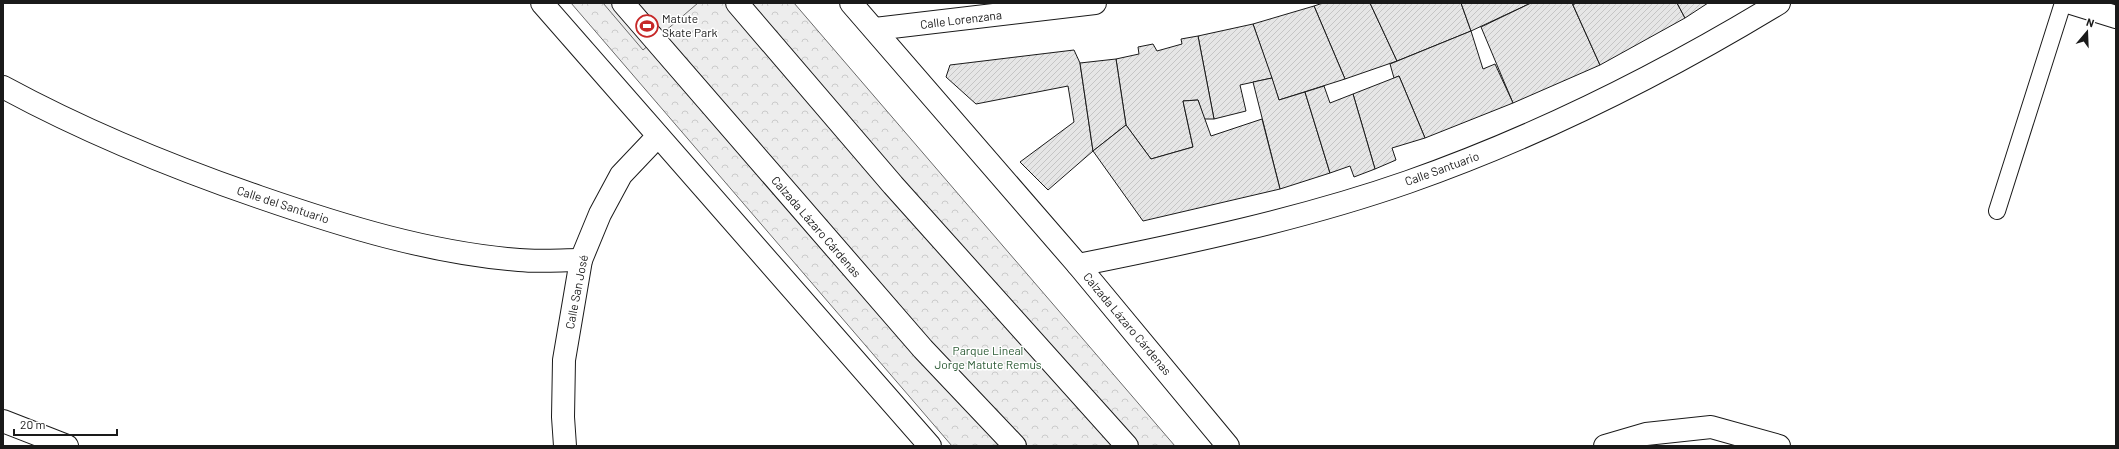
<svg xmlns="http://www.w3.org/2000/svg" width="2119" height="449" viewBox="0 0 2119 449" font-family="Barlow,sans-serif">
<defs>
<pattern id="park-crowns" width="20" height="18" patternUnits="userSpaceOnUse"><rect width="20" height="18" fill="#ededed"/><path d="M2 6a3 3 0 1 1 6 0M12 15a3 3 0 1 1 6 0" fill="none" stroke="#cbcbcb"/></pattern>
<pattern id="building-hatch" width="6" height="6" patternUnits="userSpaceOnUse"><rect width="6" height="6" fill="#e6e6e6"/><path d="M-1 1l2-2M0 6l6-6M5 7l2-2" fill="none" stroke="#c5c5c5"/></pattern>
</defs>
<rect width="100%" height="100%" fill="#fff"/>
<polygon fill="url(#park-crowns)" stroke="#6a6a6a" points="571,3 794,3 1175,446 952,446"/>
<polygon fill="#ededed" stroke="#6a6a6a" points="603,3 698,3 643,50"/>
<g fill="url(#building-hatch)" stroke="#1a1a1a">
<polygon points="1323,3 1370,3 1397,61 1345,79 1314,6"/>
<polygon points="1370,3 1461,3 1471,31 1397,61"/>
<polygon points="1461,3 1531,3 1471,31"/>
<polygon points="1531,3 1572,3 1600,65 1513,103 1481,27"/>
<polygon points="1576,3 1677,3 1685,18 1600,65 1573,5"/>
<polygon points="1677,3 1708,3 1685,18"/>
<polygon points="1314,6 1345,79 1279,100 1253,24"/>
<polygon points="1253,24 1272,78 1240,85 1246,111 1214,119 1198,36"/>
<polygon points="1471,31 1483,69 1495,64 1513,103 1425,138 1399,76 1394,78 1390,64"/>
<polygon points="1198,36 1214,119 1204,119 1198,100 1183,101 1193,147 1151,159 1126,125 1116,59 1139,54 1138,47 1153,44 1157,51 1182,44 1181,39"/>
<polygon points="1074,50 1080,63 1093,151 1048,190 1020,162 1074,122 1068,86 976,104 946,77 950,65"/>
<polygon points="1116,59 1126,125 1093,151 1080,63"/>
<polygon points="1399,76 1425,138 1392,148 1396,160 1375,169 1353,94"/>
<polygon points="1272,78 1279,100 1305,92 1330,173 1280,189 1253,82"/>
<polygon points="1324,86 1330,103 1353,94 1375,169 1354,177 1350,166 1330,173 1305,92"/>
<polygon points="1198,100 1211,136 1262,119 1280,189 1143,221 1093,151 1126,125 1151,159 1193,147 1183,101"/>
</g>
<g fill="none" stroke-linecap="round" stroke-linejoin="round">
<g stroke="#1a1a1a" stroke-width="18">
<polyline id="lane" points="1997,211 2063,3"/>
</g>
<g stroke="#1a1a1a" stroke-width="24">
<g id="street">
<polyline points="2071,3 2116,17"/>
<polyline points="875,29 1095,3"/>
<path d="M3,87C86,132 169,166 259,197C343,226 430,253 519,260C540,262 561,260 581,260"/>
<path d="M1078,265C1188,243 1302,219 1408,182C1539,136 1662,74 1779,3"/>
<polyline points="3,421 67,446"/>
<polyline points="565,446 563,417 564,360 581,260 600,214 621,175 658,136"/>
<polyline points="1605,446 1646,434 1711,427 1779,446"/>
</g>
</g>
<g stroke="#1a1a1a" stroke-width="24">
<g id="secondary">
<polyline points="542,3 930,446"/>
<polyline points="851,3 1078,265 1228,446"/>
</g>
</g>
<g stroke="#1a1a1a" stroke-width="24">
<g id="highway">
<polyline points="623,3 923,349 1015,446"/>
<polyline points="737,3 893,185 1127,446"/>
</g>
</g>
<use href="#lane" stroke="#fff" stroke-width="16"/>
<use href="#street" stroke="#fff" stroke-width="22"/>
<use href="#secondary" stroke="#fff" stroke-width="22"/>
<use href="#highway" stroke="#fff" stroke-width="22"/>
</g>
<defs>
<g id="stadium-ring" transform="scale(1.15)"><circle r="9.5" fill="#fff" stroke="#c62828" stroke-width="1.5"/><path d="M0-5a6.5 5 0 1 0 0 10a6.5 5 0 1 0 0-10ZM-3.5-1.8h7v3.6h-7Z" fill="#c62828"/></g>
</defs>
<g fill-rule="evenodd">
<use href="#stadium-ring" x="647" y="26"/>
</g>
<g text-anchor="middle" stroke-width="3" stroke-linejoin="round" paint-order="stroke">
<g font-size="12" fill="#1a1a1a" stroke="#fff" text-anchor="start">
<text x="662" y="23">Matute<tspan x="662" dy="14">Skate Park</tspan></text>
</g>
<g font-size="12" fill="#1a1a1a" stroke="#fff">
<text transform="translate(961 20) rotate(-7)" y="4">Calle Lorenzana</text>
<text transform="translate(1442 169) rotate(-20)" y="4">Calle Santuario</text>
<text transform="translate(283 205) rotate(18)" y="4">Calle del Santuario</text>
<text transform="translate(816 227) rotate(49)" y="4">Calzada Lázaro Cárdenas</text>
<text transform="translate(577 292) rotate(-79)" y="4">Calle San José</text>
<text transform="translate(1127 324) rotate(50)" y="4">Calzada Lázaro Cárdenas</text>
</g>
<g font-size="12" fill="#2b5a34" stroke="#fff">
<text x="988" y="355">Parque Lineal<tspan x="988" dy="14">Jorge Matute Remus</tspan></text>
</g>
</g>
<rect width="2119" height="449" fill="none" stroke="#1a1a1a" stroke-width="8"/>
<g transform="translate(2087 32) rotate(19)" stroke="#ffffff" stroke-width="3" paint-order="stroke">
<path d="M0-3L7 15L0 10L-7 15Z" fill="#1a1a1a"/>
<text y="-6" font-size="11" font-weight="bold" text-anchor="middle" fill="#1a1a1a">N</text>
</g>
<path d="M14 429v6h103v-6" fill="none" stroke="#1a1a1a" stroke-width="2"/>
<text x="20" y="429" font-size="12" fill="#1a1a1a" stroke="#ffffff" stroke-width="3" paint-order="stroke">20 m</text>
</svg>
